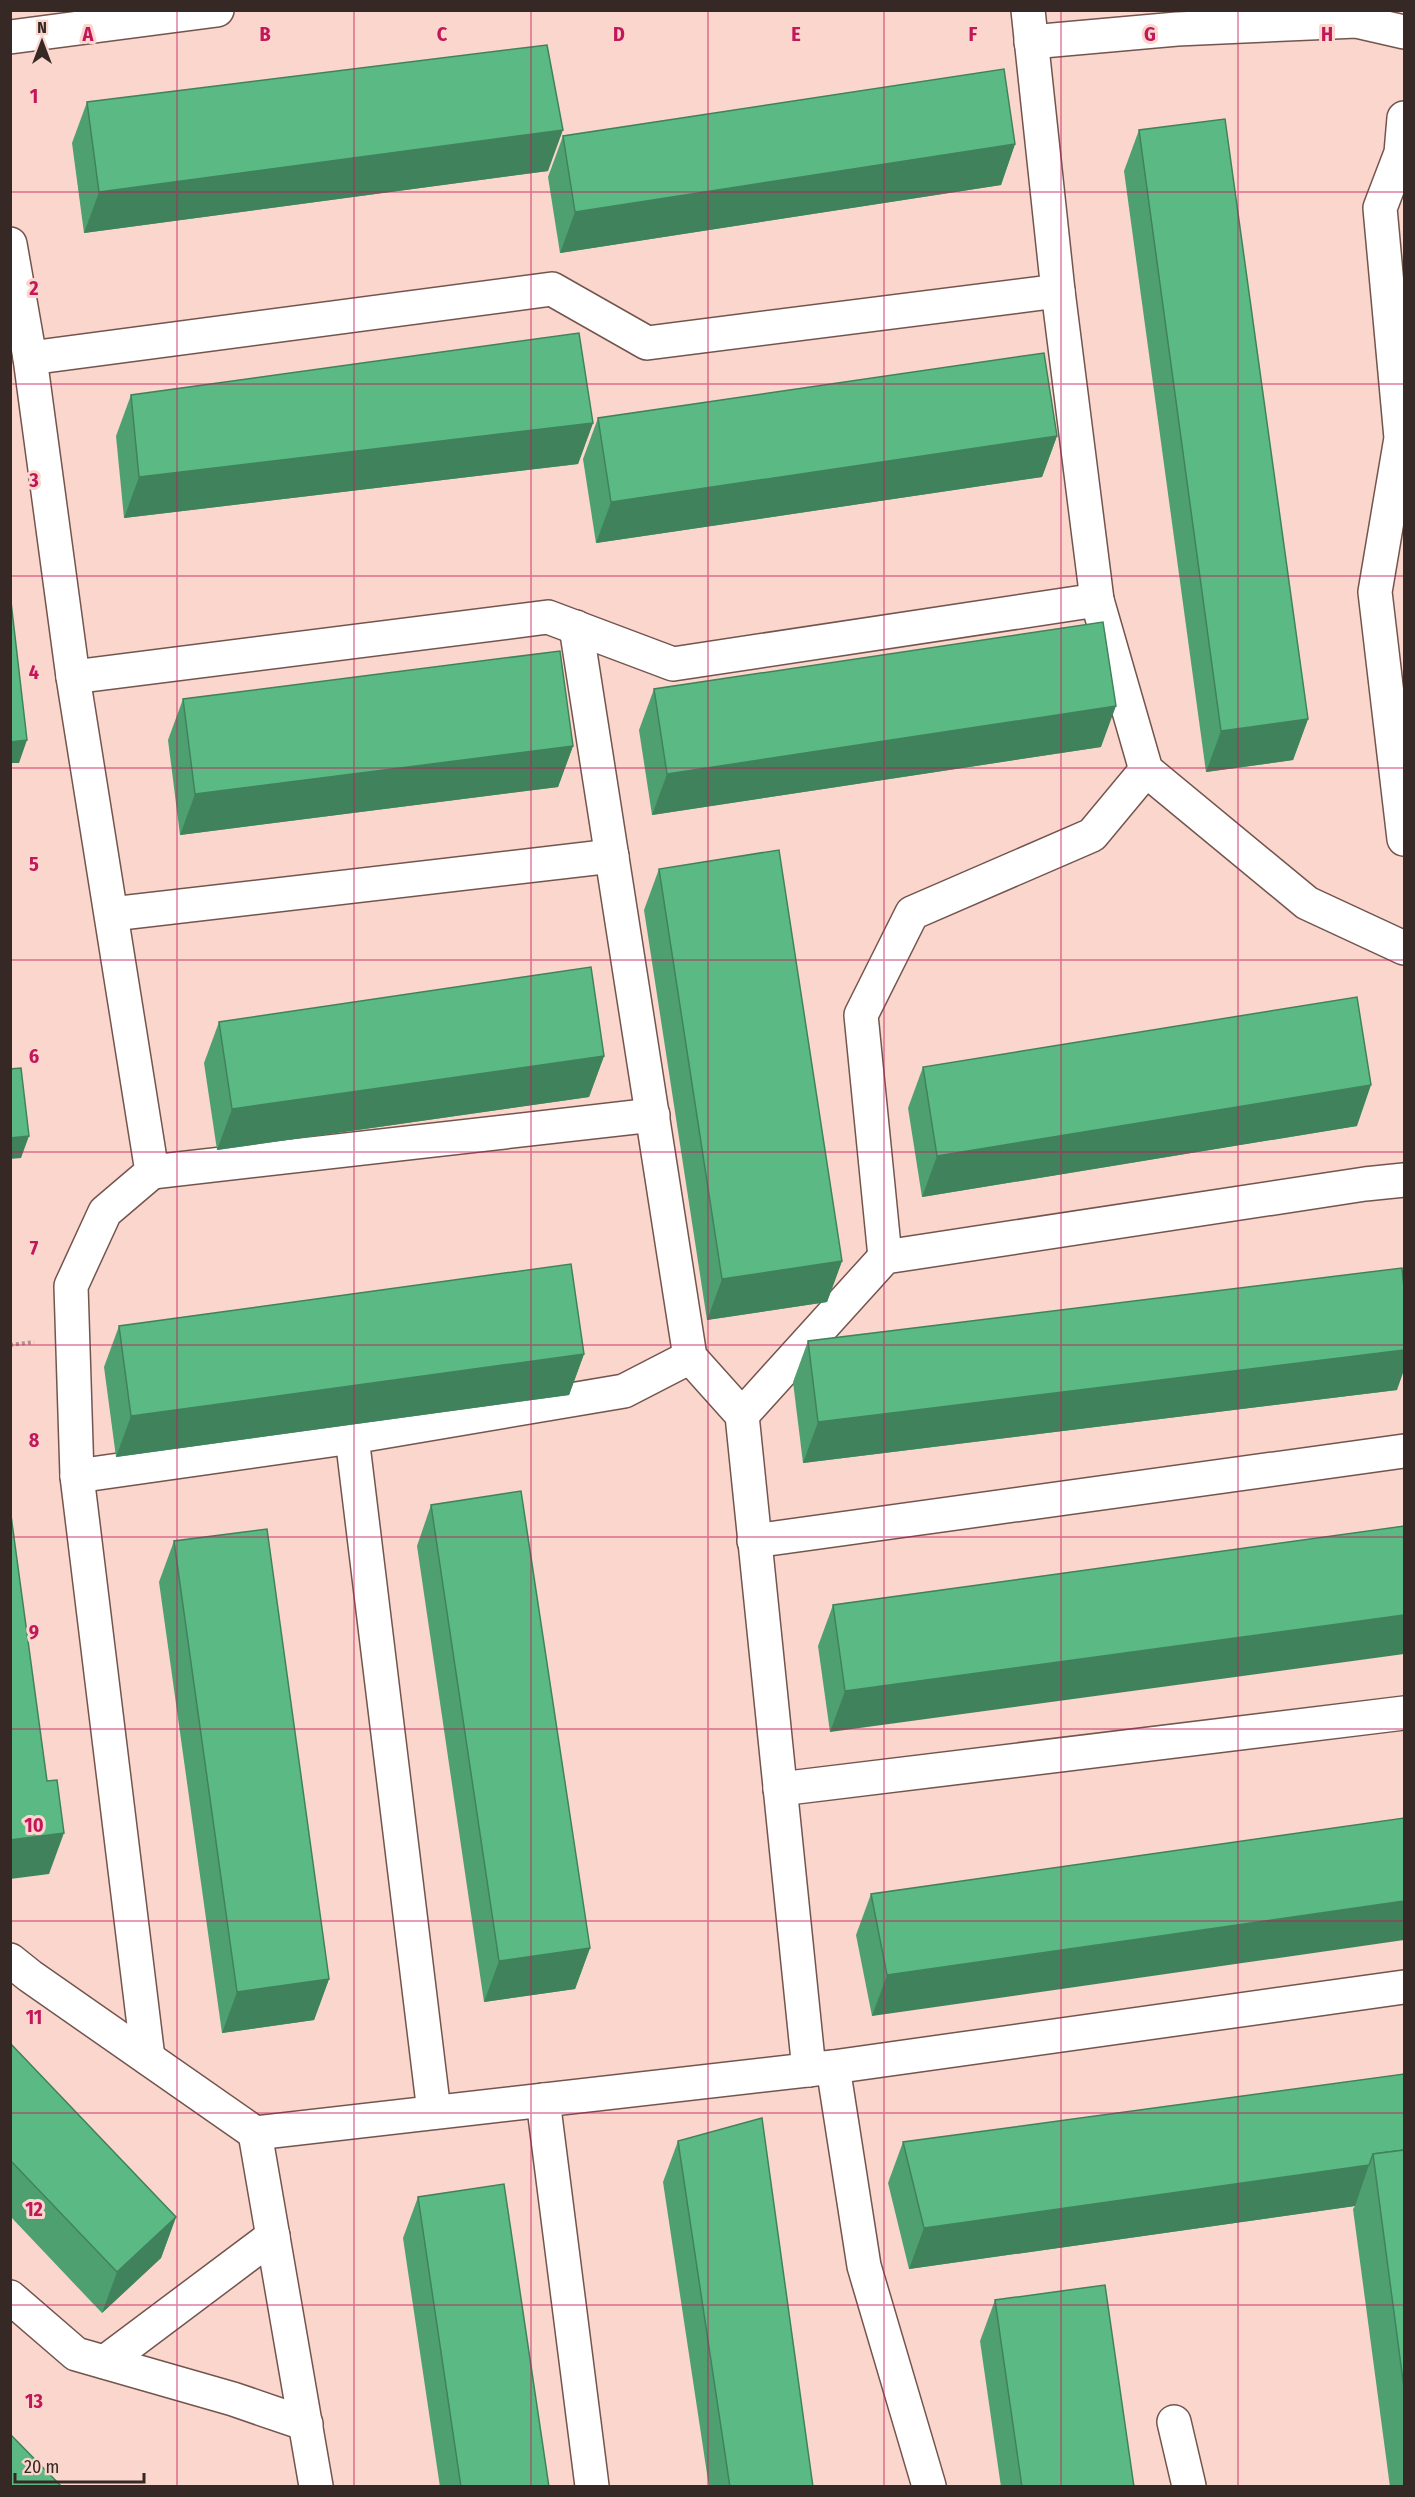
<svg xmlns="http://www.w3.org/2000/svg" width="1415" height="2497" viewBox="0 0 1415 2497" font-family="'Fira Sans Condensed',sans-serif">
<rect width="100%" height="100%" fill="#fad6cd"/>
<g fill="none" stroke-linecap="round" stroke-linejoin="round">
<g stroke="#73554e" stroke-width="36">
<g id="minor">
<polyline points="1028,10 1058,291 1097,600 1146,770 1307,903 1404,948"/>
<polyline points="10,37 217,10"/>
<polyline points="1031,42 1177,29 1356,21 1404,32"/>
<polyline points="1404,118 1401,153 1380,208 1401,438 1375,592 1404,839"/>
<polyline points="10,244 30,358 73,677 152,1172 105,1212 71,1286 77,1476 148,2058"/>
<polyline points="30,358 552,289 647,343 1058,291"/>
<polyline points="576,627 690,1357 742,1415 809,2070"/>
<polyline points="73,677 548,617 673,664 1097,600"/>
<polyline points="112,914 612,856"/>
<polyline points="152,1172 653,1115"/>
<polyline points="885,1257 861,1015 912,913 1092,835 1146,770"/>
<polyline points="742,1415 885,1257 1365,1184 1404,1180"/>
<polyline points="77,1476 352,1437"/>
<polyline points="754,1541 1404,1451"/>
<polyline points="780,1789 1404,1713"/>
<polyline points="10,1960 30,1976 255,2133 833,2067 1404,1987"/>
<polyline points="833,2067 864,2266 929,2486"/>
<polyline points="543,2100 592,2486"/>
<polyline points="434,2112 352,1437 624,1391 690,1357"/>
<polyline points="255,2133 316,2486"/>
<polyline points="10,2297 76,2354 233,2399 306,2424"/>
<polyline points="105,2362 273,2236"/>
<polyline points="1174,2422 1189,2486"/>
</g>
</g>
<polyline stroke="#ae938c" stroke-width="4" stroke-dasharray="3 3" stroke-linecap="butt" points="10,1345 34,1342"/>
<use href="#minor" stroke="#fff" stroke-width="33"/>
</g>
<g fill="#4ea071">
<polygon points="87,102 548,171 84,233 72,143"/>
<polygon points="1139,130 1308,719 1293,760 1206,772 1124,171"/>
<polygon points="563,136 1015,144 1001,185 560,253 548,177"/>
<polygon points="131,395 593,423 578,464 124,518 116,436"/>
<polygon points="598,418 1057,436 1042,477 596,543 583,459"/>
<polygon points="654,689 1101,747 652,815 639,730"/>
<polygon points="183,699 573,746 558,787 180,835 168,740"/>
<polygon points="659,869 842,1261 827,1302 707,1320 644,910"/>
<polygon points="219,1022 604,1056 589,1097 217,1150 204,1063"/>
<polygon points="923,1067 1357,1126 922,1197 908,1108"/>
<polygon points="119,1326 584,1354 569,1395 116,1457 104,1367"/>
<polygon points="808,1341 1397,1390 803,1463 793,1382"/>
<polygon points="431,1505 590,1948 575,1989 484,2002 417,1546"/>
<polygon points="1404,1526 830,1732 818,1646 833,1605"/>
<polygon points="174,1541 329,1979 314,2020 222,2033 159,1582"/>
<polygon points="1404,1818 872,2016 856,1935 871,1894"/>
<polygon points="10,2043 176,2217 161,2258 102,2313 10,2216"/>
<polygon points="1404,2074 1404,2487 1390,2487 1353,2209 1355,2206 909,2269 888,2183 903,2142"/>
<polygon points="678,2141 813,2487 709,2487 663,2182"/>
<polygon points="418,2197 549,2487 440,2487 403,2238"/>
<polygon points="995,2300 1134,2487 1001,2487 980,2341"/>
</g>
<g fill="#40825c">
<polygon points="563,130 548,171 84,233 99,192"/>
<polygon points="1015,144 1001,185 560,253 575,212"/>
<polygon points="593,423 578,464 124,518 139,477"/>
<polygon points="1057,436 1042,477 596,543 611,502"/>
<polygon points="1116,706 1101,747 652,815 667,774"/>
<polygon points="1308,719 1293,760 1206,772 1221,731"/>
<polygon points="27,740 19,763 10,763 10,742"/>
<polygon points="573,746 558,787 180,835 195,794"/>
<polygon points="604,1056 589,1097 217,1150 232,1109"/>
<polygon points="1371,1085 1357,1126 922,1197 937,1156"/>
<polygon points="29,1136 21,1158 10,1159 10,1138"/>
<polygon points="842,1261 827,1302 707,1320 722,1279"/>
<polygon points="1404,1350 1404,1370 1397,1390 803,1463 818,1422"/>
<polygon points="584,1354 569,1395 116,1457 131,1416"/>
<polygon points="1404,1615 1404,1654 830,1732 845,1691"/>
<polygon points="64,1833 49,1874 10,1879 10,1840"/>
<polygon points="1404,1901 1404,1940 872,2016 887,1975"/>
<polygon points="590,1948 575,1989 484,2002 499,1961"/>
<polygon points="329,1979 314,2020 222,2033 237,1992"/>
<polygon points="1369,2165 1355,2206 909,2269 924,2228"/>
<polygon points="176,2217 161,2258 102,2313 117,2272"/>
</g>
<g fill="#5bba83" stroke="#40825c" stroke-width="1.5">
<polygon points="547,45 563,130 99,192 87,102"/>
<polygon points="1004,69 1015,144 575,212 563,136"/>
<polygon points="1225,119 1308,719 1221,731 1139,130"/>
<polygon points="579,333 593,423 139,477 131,395"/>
<polygon points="1044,353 1057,436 611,502 598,418"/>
<polygon points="10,593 27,740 10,742"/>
<polygon points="1103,622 1116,706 667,774 654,689"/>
<polygon points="560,651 573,746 195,794 183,699"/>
<polygon points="779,850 842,1261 722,1279 659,869"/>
<polygon points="591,967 604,1056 232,1109 219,1022"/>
<polygon points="1357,997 1371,1085 937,1156 923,1067"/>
<polygon points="21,1068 29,1136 10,1138 10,1069"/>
<polygon points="571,1264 584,1354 131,1416 119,1326"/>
<polygon points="1402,1268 1404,1288 1404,1350 818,1422 808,1341"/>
<polygon points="521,1491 590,1948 499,1961 431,1505"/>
<polygon points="10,1508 47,1781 57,1780 64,1833 10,1840"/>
<polygon points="1404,1526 1404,1615 845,1691 833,1605"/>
<polygon points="267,1529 329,1979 237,1992 174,1541"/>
<polygon points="1404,1818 1404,1901 887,1975 871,1894"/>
<polygon points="10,2043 176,2217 117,2272 10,2160"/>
<polygon points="1404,2074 1404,2150 1373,2154 1369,2165 924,2228 903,2142"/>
<polygon points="762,2118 813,2487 730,2487 678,2141"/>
<polygon points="1404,2150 1404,2388 1373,2154"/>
<polygon points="504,2184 549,2487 461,2487 418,2197"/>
<polygon points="1105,2285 1134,2487 1022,2487 995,2300"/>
<polygon points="10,2434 62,2487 10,2487"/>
</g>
<path fill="none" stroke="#c2185b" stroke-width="1.5" stroke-opacity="0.55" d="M177,10V2486M354,10V2486M531,10V2486M708,10V2486M884,10V2486M1061,10V2486M1238,10V2486M10,192H1404M10,384H1404M10,576H1404M10,768H1404M10,960H1404M10,1152H1404M10,1345H1404M10,1537H1404M10,1729H1404M10,1921H1404M10,2113H1404M10,2305H1404"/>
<g font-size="20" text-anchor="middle" font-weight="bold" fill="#c2185b" stroke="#fad6cd" stroke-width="6" stroke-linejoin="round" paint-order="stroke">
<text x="88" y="41">A</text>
<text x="265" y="41">B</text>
<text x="442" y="41">C</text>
<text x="619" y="41">D</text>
<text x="796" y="41">E</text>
<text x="973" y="41">F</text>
<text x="1150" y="41">G</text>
<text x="1327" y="41">H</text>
<text x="34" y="103">1</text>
<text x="34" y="295">2</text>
<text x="34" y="487">3</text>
<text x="34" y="679">4</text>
<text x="34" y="871">5</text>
<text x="34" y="1063">6</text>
<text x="34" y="1255">7</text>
<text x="34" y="1447">8</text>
<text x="34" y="1639">9</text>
<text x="34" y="1832">10</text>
<text x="34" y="2024">11</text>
<text x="34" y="2216">12</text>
<text x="34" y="2408">13</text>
</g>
<rect width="1415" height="2497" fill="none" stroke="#362825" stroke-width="24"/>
<g transform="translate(42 42)" stroke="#fad6cd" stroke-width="4.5" paint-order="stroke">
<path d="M0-4.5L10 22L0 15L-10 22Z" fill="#362825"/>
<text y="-9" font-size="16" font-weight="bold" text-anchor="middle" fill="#362825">N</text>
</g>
<path d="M15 2473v9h129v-9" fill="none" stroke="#362825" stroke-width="3"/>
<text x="24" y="2473" font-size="18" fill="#362825" stroke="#fad6cd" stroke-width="4.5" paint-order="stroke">20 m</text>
</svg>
